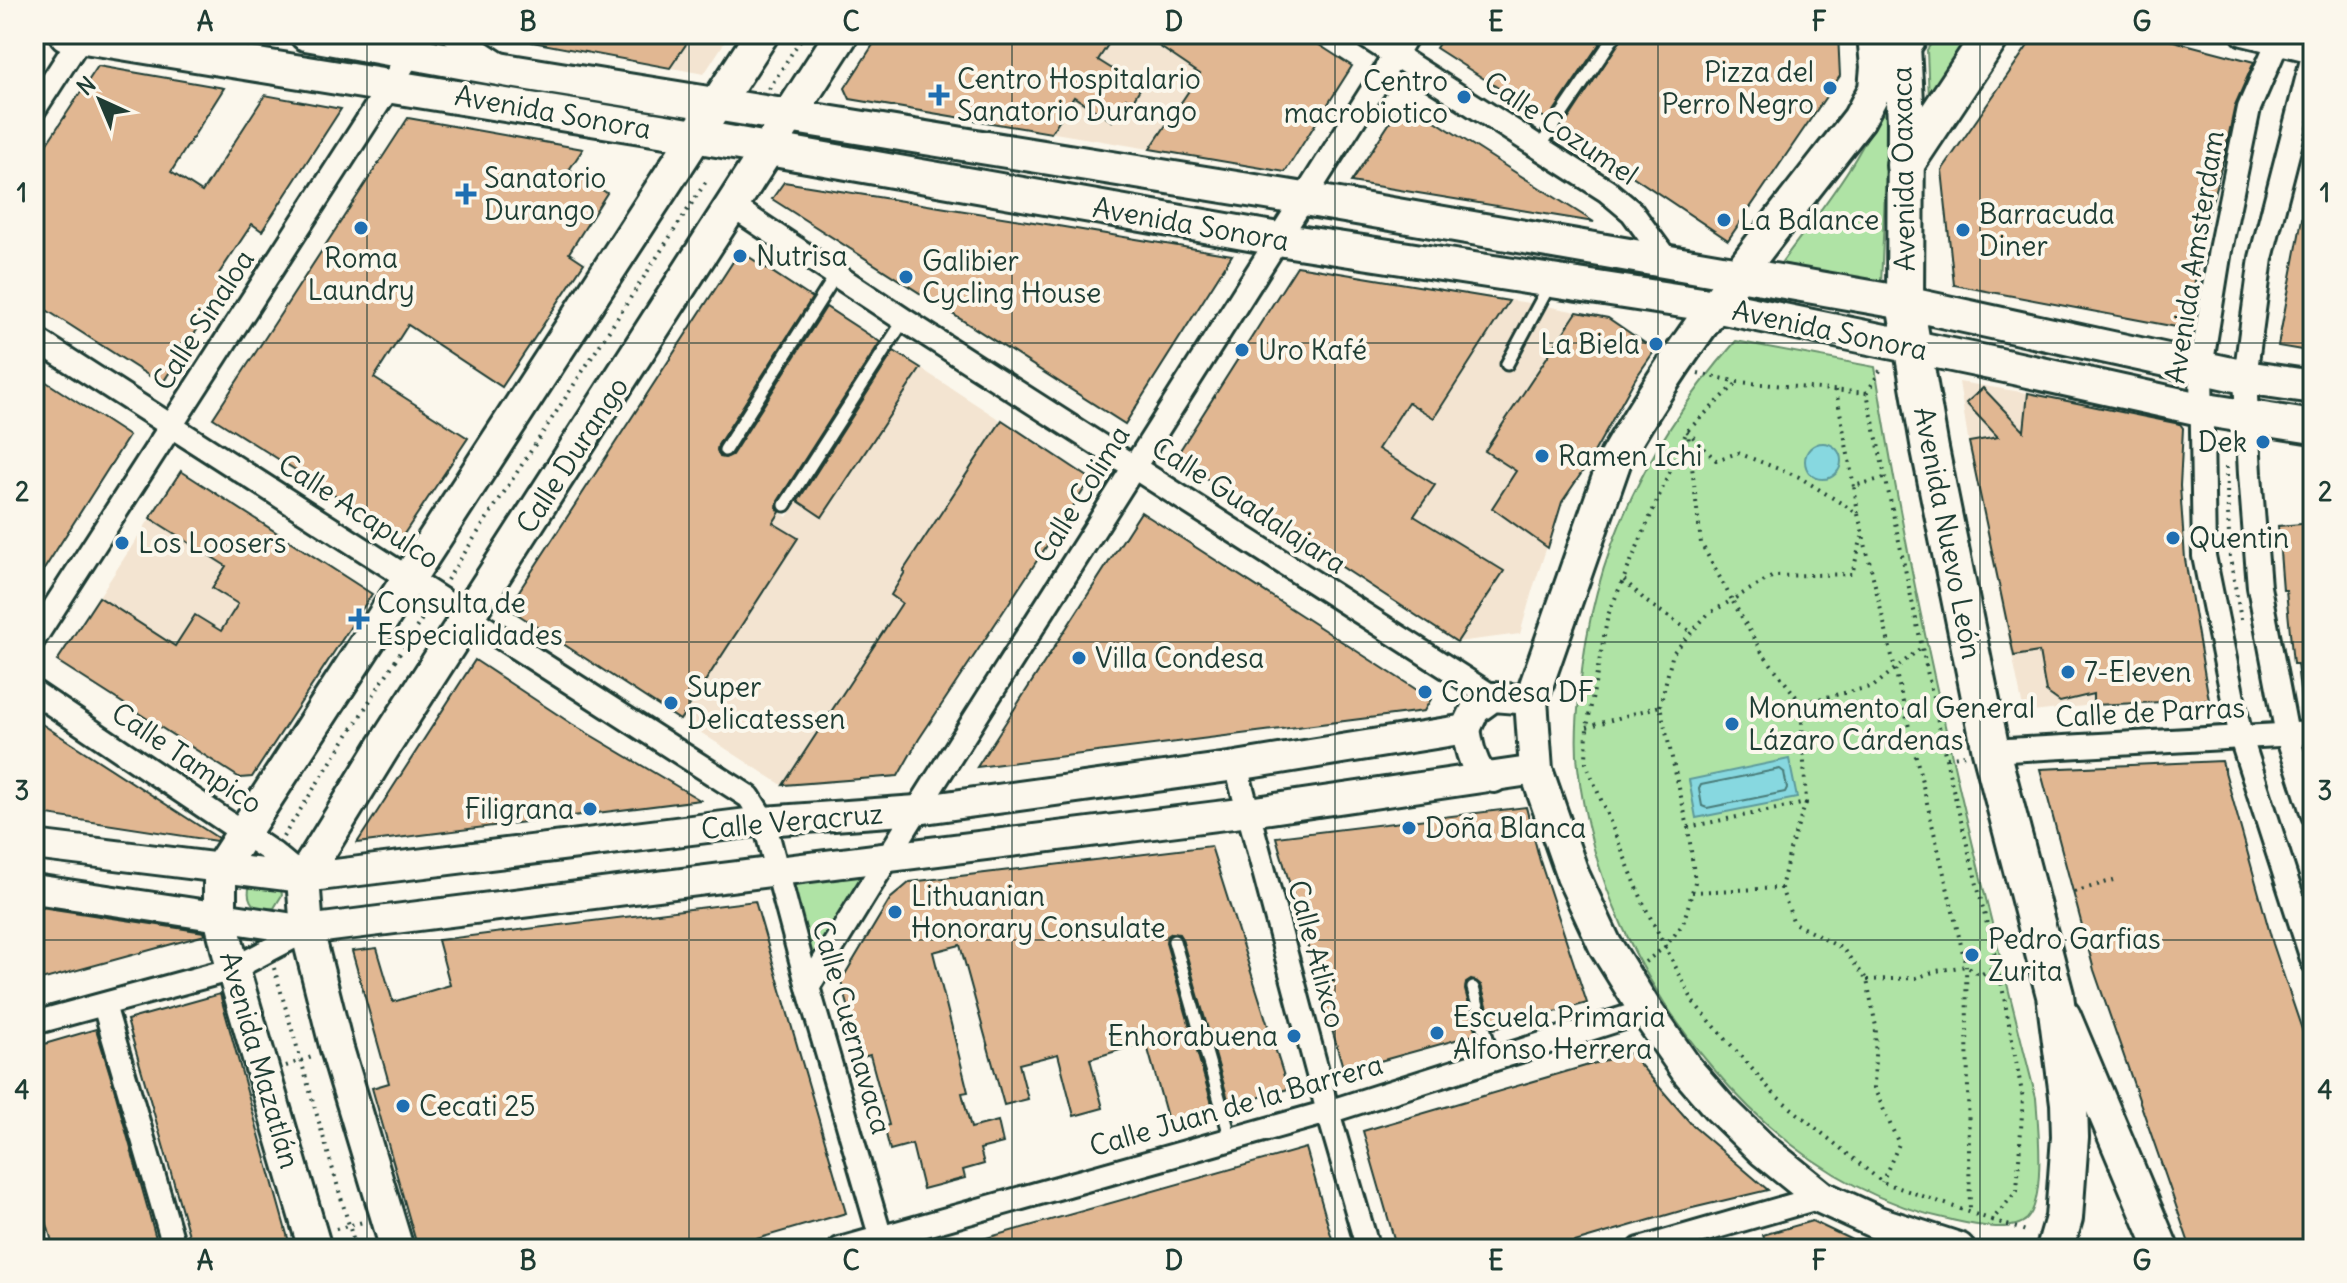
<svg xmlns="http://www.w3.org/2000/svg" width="2347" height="1283" viewBox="0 0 2347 1283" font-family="Delius,sans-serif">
<rect width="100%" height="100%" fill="#fbf7ec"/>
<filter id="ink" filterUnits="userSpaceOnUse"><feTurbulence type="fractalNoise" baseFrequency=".0125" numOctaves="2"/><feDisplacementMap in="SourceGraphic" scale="16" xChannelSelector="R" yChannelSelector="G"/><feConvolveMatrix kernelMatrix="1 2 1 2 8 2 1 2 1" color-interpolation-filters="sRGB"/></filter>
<g filter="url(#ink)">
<g fill="#f3e4d1">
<polygon points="513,34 730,34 704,74 523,41"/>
<polygon points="1115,34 1302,34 1299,149 1285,172 913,109"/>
<polygon points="740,251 813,298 713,451 729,460 795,358 789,354 822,304 879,341 773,507 787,517 894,351 1091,479 919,739 898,776 782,785 508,608"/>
<polygon points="1297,266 1541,305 1608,318 1655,350 1635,379 1587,465 1562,502 1533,588 1520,634 1457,642 1175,458"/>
<polygon points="1959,382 2028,393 2022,443 2092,611 2093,705 2024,713 1970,451"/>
<polygon points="181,471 372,594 252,777 240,778 57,661"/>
</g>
<g fill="#afe3a5" stroke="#67906c" stroke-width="2">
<polygon points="1937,34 1973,34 1929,100 1927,50"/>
<path d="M1890,72L1881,286L1781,263C1824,204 1876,146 1890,72Z"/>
<path d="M1736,341L1875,367C1914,613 1974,856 2036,1098C2038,1124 2046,1199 2027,1219C2012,1234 1970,1224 1952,1220C1853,1200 1775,1142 1711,1066C1640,982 1590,877 1578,767C1575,742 1577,715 1580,690C1591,555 1648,441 1736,341Z"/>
<polygon points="867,873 814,960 790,883"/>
<path d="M280,884L282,895L274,908L263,910C251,907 246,897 250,885Z"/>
</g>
<g fill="#87d8e0" stroke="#5d9a9b" stroke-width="2">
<circle cx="1823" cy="461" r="18"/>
<polygon points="1789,759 1797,798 1696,818 1689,780"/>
</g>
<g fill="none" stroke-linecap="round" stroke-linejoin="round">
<polygon stroke="#497b79" stroke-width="2" points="1780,769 1784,772 1787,788 1785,792 1707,808 1702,806 1699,789 1701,785"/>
</g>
<g fill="#e1b792" stroke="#1f3d34" stroke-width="2">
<polygon points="532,34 693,34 670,68 532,42"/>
<polygon points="880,34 1115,34 1098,60 1141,87 1132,102 1126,98 1112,121 1074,97 1051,133 850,99 845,88"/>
<polygon points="1141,34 1302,34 1352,66 1285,172 1150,149 1200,74"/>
<polygon points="1445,34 1606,34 1548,120 1436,48"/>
<polygon points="1624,34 1838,34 1840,76 1728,240 1562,129"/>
<polygon points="2036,34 2147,34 2254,62 2235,105 2225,153 2202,238 2187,329 1954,285 1942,170"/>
<polygon points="98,66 224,88 171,172 202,192 265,95 341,109 262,231 252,224 216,278 226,285 162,384 34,302 34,163"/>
<polygon points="1404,101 1510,169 1594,222 1351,182"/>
<polygon points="408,118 583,149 569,170 607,193 569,253 584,263 502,387 408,325 374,378 468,438 402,537 213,418"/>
<polygon points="784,182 1046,224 1232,255 1125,424 772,199"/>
<polygon points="2305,203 2313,204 2313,352 2278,346"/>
<polygon points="740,251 812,298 718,445 717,450 720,457 725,458 732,455 826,307 880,342 778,501 777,508 780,512 773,523 798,538 680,720 508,608"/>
<polygon points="1297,266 1509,301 1434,418 1408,402 1378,449 1435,485 1414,516 1504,571 1457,642 1175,458"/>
<polygon points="1577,312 1608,318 1655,350 1635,379 1587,465 1562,502 1548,548 1492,508 1516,471 1485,451"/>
<polygon points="894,351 921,368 822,517 798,501"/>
<polygon points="34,374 129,436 34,585"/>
<polygon points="1983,388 2024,431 2028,393 2180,424 2183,428 2180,486 2185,559 2209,700 2093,705 2093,694 2060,702 2046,692 2039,652 2014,656 1969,442 1998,437 1966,403"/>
<polygon points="1002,420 1091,479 919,739 898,776 783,785 902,603 891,595 905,572 903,571"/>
<polygon points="181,471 372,594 252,777 240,778 57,661 99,597 175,646 195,615 221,631 238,604 212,588 226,566 150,518"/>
<polygon points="1141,512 1431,699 1424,711 977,767"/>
<polygon points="2313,523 2313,708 2302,709 2297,664 2293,664 2286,590 2283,590 2278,526"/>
<polygon points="475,660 572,724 700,800 357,843"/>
<polygon points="34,719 218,838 216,841 34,813"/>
<polygon points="2222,761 2273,944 2313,1062 2313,1249 2191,1249 2094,970 2040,769"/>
<polygon points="1526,807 1540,861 1587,1003 1494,1029 1481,985 1471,980 1466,983 1465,990 1477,1034 1344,1071 1276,837"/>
<polygon points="1211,846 1288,1089 1230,1106 1182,939 1179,934 1172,933 1167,936 1166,943 1214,1111 1169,1124 1146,1042 1090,1059 1103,1108 1074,1116 1058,1054 1019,1064 1028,1099 1004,1105 960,945 933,952 968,1092 962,1093 971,1128 998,1121 1003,1143 980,1149 984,1164 963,1170 965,1178 923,1189 912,1144 890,1150 884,1126 889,1125 870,1055 863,1057 841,981 890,899 910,882"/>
<polygon points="755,901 846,1213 722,1249 418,1249 372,1088 389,1083 352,951 377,948 393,1002 450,985 438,940"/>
<polygon points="34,906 204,932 205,935 34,982"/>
<polygon points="220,994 236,1052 291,1249 193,1249 127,1020"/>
<polygon points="96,1029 110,1074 159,1249 54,1249 34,1178 34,1047"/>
<polygon points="1630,1053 1693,1126 1768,1190 1684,1210 1551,1249 1397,1249 1363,1131"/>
<polygon points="1306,1148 1335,1249 965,1249 965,1244"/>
<polygon points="1812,1221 1871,1249 1767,1249 1763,1235"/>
</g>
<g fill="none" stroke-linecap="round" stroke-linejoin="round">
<g stroke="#1f3d34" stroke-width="17">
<g id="service">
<polyline points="1539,148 1616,34"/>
<polyline points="1507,364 1550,284"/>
<polyline points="725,450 836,275"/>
<polyline points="785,505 904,320"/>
<polyline points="1174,941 1231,1139"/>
<polyline points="1473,988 1493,1059"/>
</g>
</g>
<g stroke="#1f3d34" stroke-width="28">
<g id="minor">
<polyline points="453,34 499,64"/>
<polyline points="1362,34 1607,191 1632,212 1669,263"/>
<polyline points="2243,34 2313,51"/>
<polyline points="2281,34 2249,108 2220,250 2201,368 2204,556 2241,738 2313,962"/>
<polyline points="2313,56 2261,258 2245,377 2250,474 2259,587 2287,735 2313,815"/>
<polyline points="34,110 83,34"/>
<polyline points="732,206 904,320 1493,697"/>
<polyline points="34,338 749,797 764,821 808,987 884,1249"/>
<polyline points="34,639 423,34"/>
<polyline points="34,692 273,853 303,878"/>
<polyline points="1991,751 2313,733"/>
<polyline points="1236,766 1328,1112 1368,1249"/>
<polyline points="808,987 917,810 1408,34"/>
<polyline points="104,1005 175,1249"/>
<polyline points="34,1023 233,969 307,930"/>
<polyline points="840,1249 1328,1112 1646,1011"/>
<polyline points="1640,1249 1821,1197"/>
</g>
</g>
<g stroke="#1f3d34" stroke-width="34">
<g id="tertiary">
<path d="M1466,729C1469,746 1471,759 1481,774L1494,778"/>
<polyline points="34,845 303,878 764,821 917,810 1236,766 1466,729 1475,710 1493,697 1531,700"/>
<polyline points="34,889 307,930 1249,812 1536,770"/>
</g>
</g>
<g stroke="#1f3d34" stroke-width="38">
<g id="secondary">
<polyline points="66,34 666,131 1278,239 1715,306 2005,366 2200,409 2313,427"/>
<polyline points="306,34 510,71 1304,199 1739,274 1905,303 2245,377 2313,387"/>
<path d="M1874,34L1877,67L1875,89L1859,119C1774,228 1685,336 1616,457L1531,700L1536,770L1573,876L1605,945L1646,1011L1687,1070L1718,1106L1763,1150L1821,1197L1878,1223L1958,1249"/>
<polyline points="2064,1016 2162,1249"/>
<polyline points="315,1249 233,969 220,916 220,869 762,34"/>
<polyline points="397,1249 337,1049 307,930 303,878 383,748 842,34"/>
</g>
</g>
<g stroke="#1f3d34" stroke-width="42">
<g id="primary">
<polyline points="1910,34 1902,46 1906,121 1905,303 1930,449 1991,751 2055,995 2069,1103 2070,1137 2064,1218 2055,1249"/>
<polyline points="1905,165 1992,34"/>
</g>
</g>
<g stroke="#1f3d34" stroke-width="4" stroke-dasharray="2 6" stroke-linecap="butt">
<polyline points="769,89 804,34"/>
<polyline points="1698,373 1738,382 1867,393 1950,777 2000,976 2023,1098 2017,1191 1992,1220 1882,1182 1775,1095 1694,1003 1645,907 1586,763 1587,727 1608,615 1687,431 1738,382"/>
<polyline points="1836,390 1854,487"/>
<polyline points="1867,393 1882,367"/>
<polyline points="1687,431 1716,460 1738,453 1799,477 1857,513"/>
<polyline points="2226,467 2230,558 2242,625"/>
<polyline points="1858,513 1854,486 1884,478"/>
<polyline points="1858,514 1966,966 1970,1212"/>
<polyline points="447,580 707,180"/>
<polyline points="1624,580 1647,602 1691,632"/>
<polyline points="1801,703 1761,651 1732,600 1773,576 1852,574 1862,537"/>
<polyline points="1660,706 1673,653 1708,614 1732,600 1701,543 1688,433"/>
<polyline points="1587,727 1660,706 1688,827 1806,803 1801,703 1874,686 1922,647"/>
<polyline points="1947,758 1964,755"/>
<polyline points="1806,803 1791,846 1781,888 1794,923 1843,949 1867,980 1876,1027 1874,1088 1899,1144 1882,1182"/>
<polyline points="283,837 427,611"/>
<polyline points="1692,892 1781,888"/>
<polyline points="2074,892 2114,880"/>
<polyline points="1645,962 1665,947 1683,924 1695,882 1688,827"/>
<polyline points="274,968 356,1249"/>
<polyline points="1867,980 1916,978 1936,971 1966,966 1980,975 1996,966"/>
<polyline points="286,1066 312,1057"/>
<polyline points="1992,1220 2026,1231"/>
<polyline points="336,1229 363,1222"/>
</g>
<use href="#service" stroke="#fbf7ec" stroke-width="11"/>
<use href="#minor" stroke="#fbf7ec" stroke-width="22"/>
<use href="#tertiary" stroke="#fbf7ec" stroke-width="28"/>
<use href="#secondary" stroke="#fbf7ec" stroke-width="32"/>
<use href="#primary" stroke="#fbf7ec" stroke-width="36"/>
</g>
</g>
<path fill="none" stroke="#1f3d34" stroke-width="2" stroke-opacity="0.55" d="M367,34V1249M689,34V1249M1012,34V1249M1335,34V1249M1658,34V1249M1980,34V1249M34,343H2313M34,642H2313M34,940H2313"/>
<g fill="#1f6fb2" stroke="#fbf7ec" stroke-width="3">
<circle cx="1830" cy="88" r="8"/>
<path d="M935 83h8v8h8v8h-8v8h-8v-8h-8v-8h8z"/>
<circle cx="1464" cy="97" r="8"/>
<path d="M462 182h8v8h8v8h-8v8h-8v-8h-8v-8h8z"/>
<circle cx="1724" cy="220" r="8"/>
<circle cx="361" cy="228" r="8"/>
<circle cx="1963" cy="230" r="8"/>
<circle cx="740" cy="256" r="8"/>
<circle cx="906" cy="277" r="8"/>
<circle cx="1656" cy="344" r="8"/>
<circle cx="1242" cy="350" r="8"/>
<circle cx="2263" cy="442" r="8"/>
<circle cx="1542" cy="456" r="8"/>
<circle cx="2173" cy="538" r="8"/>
<circle cx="122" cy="543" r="8"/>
<path d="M355 607h8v8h8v8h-8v8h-8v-8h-8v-8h8z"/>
<circle cx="1079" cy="658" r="8"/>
<circle cx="2068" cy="672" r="8"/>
<circle cx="1425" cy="692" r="8"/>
<circle cx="671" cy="703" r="8"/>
<circle cx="1732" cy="724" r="8"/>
<circle cx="590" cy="809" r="8"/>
<circle cx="1409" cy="828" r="8"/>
<circle cx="895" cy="912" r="8"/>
<circle cx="1972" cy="955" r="8"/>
<circle cx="1437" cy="1033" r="8"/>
<circle cx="1294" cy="1036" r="8"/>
<circle cx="403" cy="1106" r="8"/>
</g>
<g text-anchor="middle" stroke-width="8" stroke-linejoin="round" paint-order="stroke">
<g font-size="28" fill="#1f3d34" stroke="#fbf7ec" text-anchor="start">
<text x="1814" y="82" text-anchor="end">Pizza del<tspan x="1814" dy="32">Perro Negro</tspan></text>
<text x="957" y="89">Centro Hospitalario<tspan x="957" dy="32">Sanatorio Durango</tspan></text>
<text x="1448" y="91" text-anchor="end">Centro<tspan x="1448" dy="32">macrobiotico</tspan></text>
<text x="484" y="188">Sanatorio<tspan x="484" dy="32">Durango</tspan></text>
<text x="1979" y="224">Barracuda<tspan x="1979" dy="32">Diner</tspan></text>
<text x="1740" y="230">La Balance</text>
<text x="756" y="266">Nutrisa</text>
<text x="361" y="268" text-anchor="middle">Roma<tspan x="361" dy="32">Laundry</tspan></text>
<text x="922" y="271">Galibier<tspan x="922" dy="32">Cycling House</tspan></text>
<text x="1640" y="354" text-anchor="end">La Biela</text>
<text x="1258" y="360">Uro Kafé</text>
<text x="2247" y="452" text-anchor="end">Dek</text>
<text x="1558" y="466">Ramen Ichi</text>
<text x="2189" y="548">Quentin</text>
<text x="138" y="553">Los Loosers</text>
<text x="377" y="613">Consulta de<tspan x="377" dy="32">Especialidades</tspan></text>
<text x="1095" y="668">Villa Condesa</text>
<text x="2084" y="682">7-Eleven</text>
<text x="687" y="697">Super<tspan x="687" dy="32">Delicatessen</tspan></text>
<text x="1441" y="702">Condesa DF</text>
<text x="1748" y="718">Monumento al General<tspan x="1748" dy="32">Lázaro Cárdenas</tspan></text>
<text x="574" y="819" text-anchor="end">Filigrana</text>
<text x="1425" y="838">Doña Blanca</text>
<text x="911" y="906">Lithuanian<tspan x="911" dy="32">Honorary Consulate</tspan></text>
<text x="1988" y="949">Pedro Garfias<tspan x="1988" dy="32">Zurita</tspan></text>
<text x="1453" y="1027">Escuela Primaria<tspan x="1453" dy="32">Alfonso Herrera</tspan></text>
<text x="1278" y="1046" text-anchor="end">Enhorabuena</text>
<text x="419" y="1116">Cecati 25</text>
</g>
<g font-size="28" fill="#1f3d34" stroke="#fbf7ec">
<text transform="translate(553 112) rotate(10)" y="10">Avenida Sonora</text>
<text transform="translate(1561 128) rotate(34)" y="10">Calle Cozumel</text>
<text transform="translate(1903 169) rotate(-91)" y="10">Avenida Oaxaca</text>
<text transform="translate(1191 224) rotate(10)" y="10">Avenida Sonora</text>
<text transform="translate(2194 257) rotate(-81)" y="10">Avenida Amsterdam</text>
<text transform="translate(203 320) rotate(-57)" y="10">Calle Sinaloa</text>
<text transform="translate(1830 330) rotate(12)" y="10">Avenida Sonora</text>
<text transform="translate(572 455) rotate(-57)" y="10">Calle Durango</text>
<text transform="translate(1081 494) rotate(-58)" y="10">Calle Colima</text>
<text transform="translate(1249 505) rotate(33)" y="10">Calle Guadalajara</text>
<text transform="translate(359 511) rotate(33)" y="10">Calle Acapulco</text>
<text transform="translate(1948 533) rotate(79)" y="10">Avenida Nuevo León</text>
<text transform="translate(2150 712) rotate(-3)" y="10">Calle de Parras</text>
<text transform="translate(187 758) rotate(34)" y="10">Calle Tampico</text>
<text transform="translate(792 821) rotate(-5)" y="10">Calle Veracruz</text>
<text transform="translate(1317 954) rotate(75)" y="10">Calle Atlixco</text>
<text transform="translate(852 1027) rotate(74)" y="10">Calle Cuernavaca</text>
<text transform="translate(260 1060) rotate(74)" y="10">Avenida Mazatlán</text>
<text transform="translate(1236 1105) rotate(-16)" y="10">Calle Juan de la Barrera</text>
</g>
</g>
<rect width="2347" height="1283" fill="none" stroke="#fbf7ec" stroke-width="88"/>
<g transform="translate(100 100) rotate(316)" stroke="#fbf7ec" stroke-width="6" paint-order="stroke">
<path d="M0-6L14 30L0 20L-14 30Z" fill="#1f3d34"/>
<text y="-12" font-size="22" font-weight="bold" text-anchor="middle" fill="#1f3d34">N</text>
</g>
<rect x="44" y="44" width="2259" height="1195" fill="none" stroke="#1f3d34" stroke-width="3"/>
<g font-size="26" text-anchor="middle" font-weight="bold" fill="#1f3d34">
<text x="205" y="31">A</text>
<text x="528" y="31">B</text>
<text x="851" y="31">C</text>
<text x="1174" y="31">D</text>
<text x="1496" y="31">E</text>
<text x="1819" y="31">F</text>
<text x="2142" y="31">G</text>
<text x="22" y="202">1</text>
<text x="2325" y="202">1</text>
<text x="22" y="501">2</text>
<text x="2325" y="501">2</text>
<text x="22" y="800">3</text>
<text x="2325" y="800">3</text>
<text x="22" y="1099">4</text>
<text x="2325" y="1099">4</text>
<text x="205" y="1270">A</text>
<text x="528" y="1270">B</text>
<text x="851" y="1270">C</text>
<text x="1174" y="1270">D</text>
<text x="1496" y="1270">E</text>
<text x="1819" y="1270">F</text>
<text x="2142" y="1270">G</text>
</g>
</svg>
